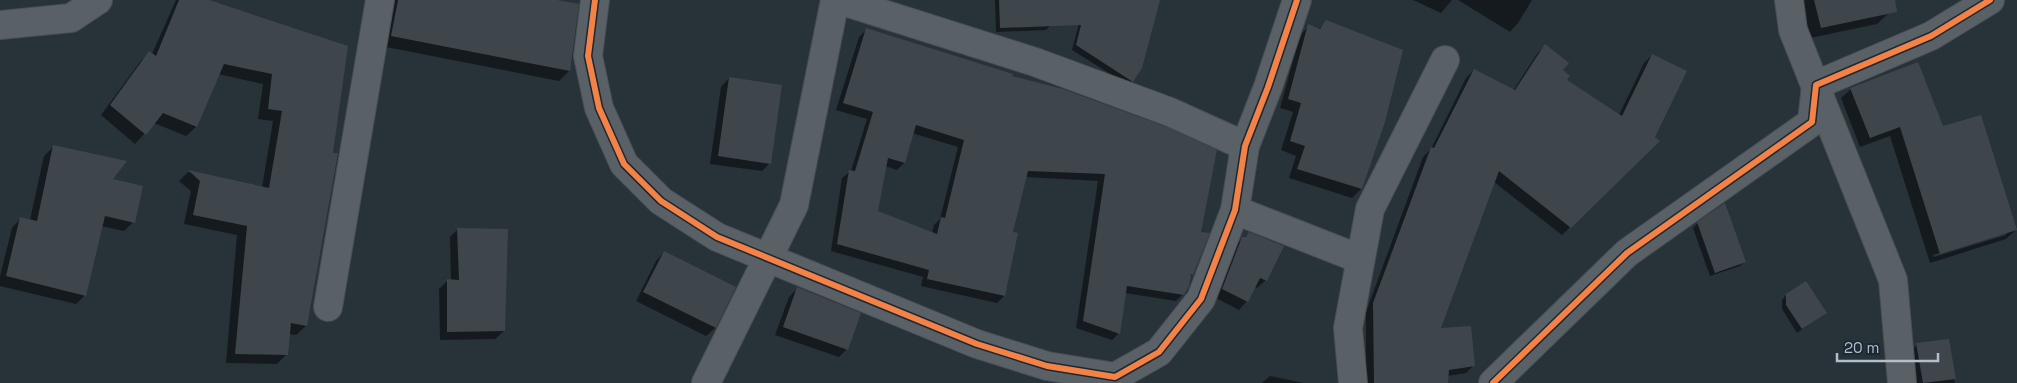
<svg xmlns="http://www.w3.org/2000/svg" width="2017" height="383" viewBox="0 0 2017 383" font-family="'Space Grotesk',sans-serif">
<rect width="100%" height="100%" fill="#283239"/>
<g fill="#0007" fill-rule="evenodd">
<polygon points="176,0 205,0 346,47 306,326 296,335 289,334 287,354 277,364 226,363 237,235 184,224 191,191 179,181 188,172 262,188 273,121 258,119 263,84 218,74 196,127 186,136 154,123 135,144 101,115 140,62 149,52 152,54"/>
<polygon points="390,0 551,0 569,71 559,81 381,46"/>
<polygon points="995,0 1050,0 1050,26 1046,30 996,32"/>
<polygon points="1085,0 1159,0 1132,81 1128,85 1072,50"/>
<polygon points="1413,0 1452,0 1441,13"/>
<polygon points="1458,0 1532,0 1518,23 1510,32"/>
<polygon points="1802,0 1885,0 1888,14 1877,24 1810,38"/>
<polygon points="1326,22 1361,189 1352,198 1289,178 1296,156 1281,150 1293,112 1280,108 1300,35 1309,26 1318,30"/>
<path d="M866,30L1011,77L1052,88L1192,274L1189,278L1183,294L1176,301L1125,293L1119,333L1112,340L1076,328L1098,181L1025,177L1011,233L1004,296L997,303L921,286L923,277L831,251L842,178L851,171L867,119L836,110L859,37ZM912,133L958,147L940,219L934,225L932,234L876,212L885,166L897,170L904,163Z"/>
<polygon points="1545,46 1562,70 1565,80 1619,115 1644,63 1652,55 1653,138 1658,141 1562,235 1494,182 1439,329 1474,365 1466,373 1447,376 1447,383 1366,383 1366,312 1423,157 1431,149 1466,78 1474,70 1513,91 1537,54"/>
<polygon points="729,78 770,163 762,171 710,164 721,87"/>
<path d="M1851,89L1942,128L2016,230L2006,239L1930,263L1890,136L1860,147L1841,98ZM2006,232V235L1934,257L1933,255Z"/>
<polygon points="54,146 133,222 124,231 101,226 85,295 76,304 0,286 0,276 12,228 21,218 30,220 44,156"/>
<polygon points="1698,223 1744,262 1740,266 1710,276 1693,228"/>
<polygon points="458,229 504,331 495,339 440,340 439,289 447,281 451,281 450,237"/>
<polygon points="1249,234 1266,280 1257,288 1255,287 1247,301 1239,310 1214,297 1234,246"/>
<polygon points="664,252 734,287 715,328 706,336 636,301 656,261"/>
<polygon points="798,288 847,349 839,357 775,335 789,297"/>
<polygon points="1786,295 1825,313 1797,333 1782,309 1782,300"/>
<polygon points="1948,340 1955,383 1911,383 1907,355 1917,345"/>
<polygon points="1270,376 1304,383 1262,383"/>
</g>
<g fill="#3e464c" fill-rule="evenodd">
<polygon points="179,0 209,0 348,46 333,153 338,153 307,326 291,323 288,355 235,354 247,226 193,215 200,181 188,170 269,188 282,111 268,109 272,74 224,64 197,127 163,113 146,135 110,105 149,51 156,56"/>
<polygon points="398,0 557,0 579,4 570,71 391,36"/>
<polygon points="999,0 1160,0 1142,68 1133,82 1076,45 1081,25 1000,28"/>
<polygon points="1814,0 1895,0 1897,12 1821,28"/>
<polygon points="1326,20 1403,50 1385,122 1362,189 1297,169 1305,146 1290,141 1301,103 1288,99 1308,24 1320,29"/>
<path d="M866,28L1013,74L1012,76L1063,89L1164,126L1217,150L1201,232L1210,233L1193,275L1191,274L1189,286L1184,295L1127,286L1120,334L1083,321L1105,174L1028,171L1013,232L1018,233L1005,296L927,279L929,270L837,244L849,170L855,171L873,112L843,103ZM916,125L964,140L945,218L941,217L937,234L878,211L888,158L905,163Z"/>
<polygon points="1545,44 1569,63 1563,70 1570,76 1567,80 1622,116 1652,54 1687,71 1655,137 1660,141 1571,228 1499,171 1441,328 1471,326 1475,366 1449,370 1448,383 1374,383 1373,303 1431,147 1434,148 1474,69 1515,90"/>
<polygon points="1918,62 1943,126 1981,115 2017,230 1940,254 1900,127 1870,138 1850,88"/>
<polygon points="729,77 782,85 771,164 718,156"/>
<polygon points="53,145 127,161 113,179 143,186 135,223 105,216 86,296 6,276 20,217 37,221"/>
<polygon points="1725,203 1746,262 1715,273 1697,222"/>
<polygon points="457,228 508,229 505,331 447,332 447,279 459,280"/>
<polygon points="1249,232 1284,246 1267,281 1260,278 1248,302 1222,289 1242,237 1246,237"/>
<polygon points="664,251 736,287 716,328 643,292"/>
<polygon points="1806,281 1827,313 1802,329 1786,305 1786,294"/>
<polygon points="797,287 861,313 848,350 783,327"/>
<polygon points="1949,339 1956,379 1923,383 1916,343"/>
</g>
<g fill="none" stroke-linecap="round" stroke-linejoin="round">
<g stroke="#474e53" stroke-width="30">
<g id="minor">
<polyline points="595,0 588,56 599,108 624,164 661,201 717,237 977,344 1047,366 1115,377 1159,352 1201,299 1235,210 1245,146 1268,87 1297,0"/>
<polyline points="839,0 1035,62 1170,112 1245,146"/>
<polyline points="1789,0 1793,30 1893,280 1902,383"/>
<polyline points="0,25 71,18 98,0"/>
<polyline points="1235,210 1360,259"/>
<polyline points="328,307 380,0"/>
<polyline points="706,383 794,205 835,0"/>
<polyline points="1353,383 1348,328 1370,209 1445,60"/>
<polyline points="1493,383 1627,253 1812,122 1816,85 1931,36 1990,0"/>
</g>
</g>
<use href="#minor" stroke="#596066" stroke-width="28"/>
<g stroke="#1b2934" stroke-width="9">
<g id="cycleway">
<polyline points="595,0 588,56 599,108 624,164 661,201 717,237 977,344 1047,366 1115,377 1159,352 1201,299 1235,210 1245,146 1268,87 1297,0"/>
<polyline points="1493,383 1627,253 1812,122 1816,85 1931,36 1990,0"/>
</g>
</g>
<use href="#cycleway" stroke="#f48246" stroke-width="6"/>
</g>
<path d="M1837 353v8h101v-8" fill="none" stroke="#b2bfca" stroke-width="2.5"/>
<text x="1844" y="353" font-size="15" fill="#b2bfca" stroke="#1b2934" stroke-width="4" paint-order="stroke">20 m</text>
</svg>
